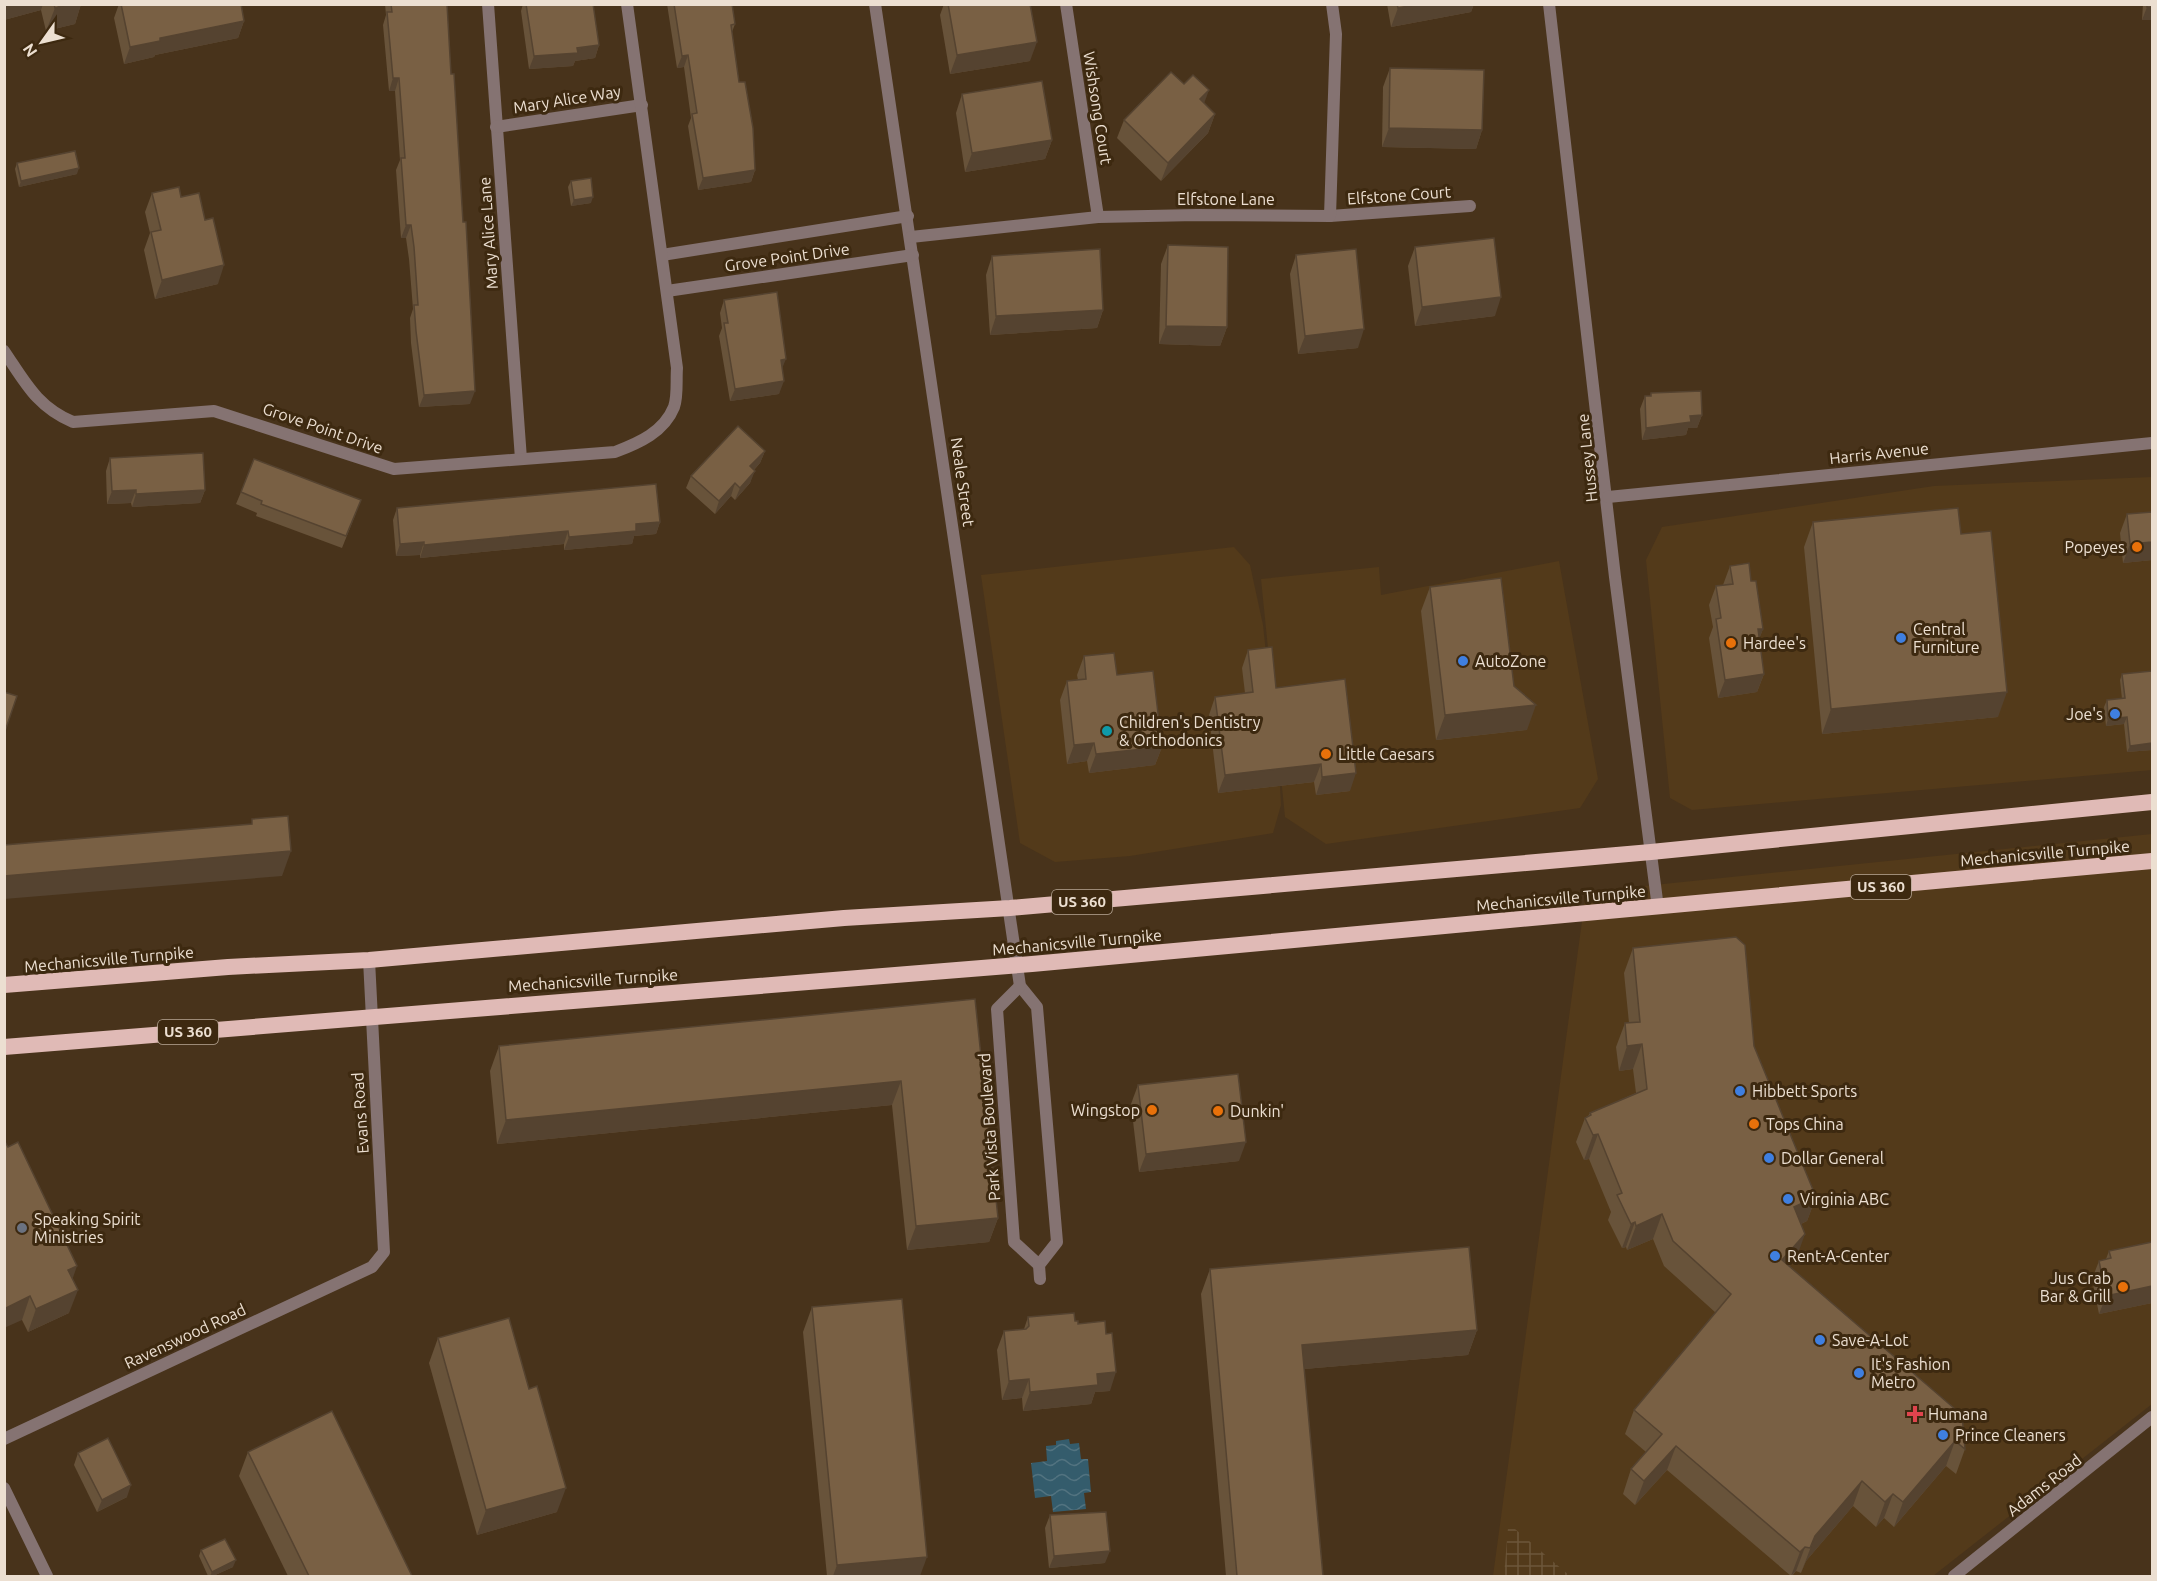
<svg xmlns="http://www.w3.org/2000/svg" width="2157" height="1581" viewBox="0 0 2157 1581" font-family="Ubuntu,sans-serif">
<defs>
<pattern id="industrial-grid" width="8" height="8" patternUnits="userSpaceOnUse" patternTransform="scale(1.5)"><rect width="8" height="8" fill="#533a1a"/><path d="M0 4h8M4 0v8" fill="none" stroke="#6c563a"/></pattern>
<pattern id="water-waves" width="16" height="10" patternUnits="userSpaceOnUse" patternTransform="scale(1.5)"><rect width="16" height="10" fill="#345c6c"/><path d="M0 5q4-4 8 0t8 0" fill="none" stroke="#527380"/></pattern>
</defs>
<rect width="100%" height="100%" fill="#48331b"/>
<g fill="#533a1a">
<polygon points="2152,477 2152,770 1692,810 1670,798 1646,560 1662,527 1934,486"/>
<polygon points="1234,547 1250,565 1263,625 1280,787 1281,805 1273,833 1130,856 1055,862 1020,843 981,575"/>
<polygon points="1559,561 1598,779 1580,808 1326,844 1285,817 1261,579 1379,567 1381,595"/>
<polygon points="2152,834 2152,1404 1933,1576 1493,1576 1586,892"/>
</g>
<polygon fill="url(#industrial-grid)" points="1508,1528 1515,1529 1570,1576 1504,1576"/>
<polygon fill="url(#water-waves)" points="1069,1439 1070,1444 1079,1443 1081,1459 1088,1459 1091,1492 1084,1493 1086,1509 1053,1512 1051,1496 1035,1498 1031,1463 1047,1461 1046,1446 1056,1445 1056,1441"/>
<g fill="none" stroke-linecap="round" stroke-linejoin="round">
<g stroke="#857372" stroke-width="12">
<polyline points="488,4 521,459"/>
<polyline points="875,4 1020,986 1037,1007 1057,1242 1039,1265 1040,1279"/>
<polyline points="1066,4 1098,217"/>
<polyline points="1549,4 1615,577 1658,908"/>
<polyline points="496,127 642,105"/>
<polyline points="1330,216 1470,206"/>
<polyline points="911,237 1098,217 1197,215 1330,216 1336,34 1332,4"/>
<polyline points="662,255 908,216"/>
<polyline points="667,291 913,255"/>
<path d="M4,351C25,382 37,407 73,422L214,411L394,469L615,452C639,443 664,432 674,407C678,396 676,380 677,368L627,4"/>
<polyline points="1608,497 2152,443"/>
<polyline points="1020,986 997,1009 1014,1242 1039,1265"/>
<polyline points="4,1439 372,1267 384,1252 369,960"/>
<polyline points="4,1488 47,1576"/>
<polyline points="1954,1576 2152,1417"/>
</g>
<g stroke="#e0bab6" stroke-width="16">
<polyline points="4,985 228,967 369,960 844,918 1010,908 1651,852 2152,802"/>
<polyline points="4,1047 1032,964 2152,861"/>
</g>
</g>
<g fill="#68533a">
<polygon points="4,4 81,4 75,24 46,31 41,10 4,20"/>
<polygon points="119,4 241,4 244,21 238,38 155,55 154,57 124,64 114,18"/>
<polygon points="385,4 447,4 470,404 419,407 411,343 410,318 413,309 409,259 406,238 401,238 396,170 400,160 395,91 389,91 383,25 386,15"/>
<polygon points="523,4 593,4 599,45 595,58 575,61 573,66 529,69 521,11"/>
<polygon points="667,4 732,4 735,24 732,32 739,82 755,170 751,182 698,190 688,126 691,118 684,67 677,68"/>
<polygon points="944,4 1030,4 1030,61 950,74 940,15"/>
<polygon points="1387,4 1474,4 1471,12 1391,27"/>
<polygon points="2143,4 2152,4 2152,20 2142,20"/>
<polygon points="1390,68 1482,130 1476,149 1382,147 1383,87"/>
<polygon points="962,94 1052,140 1045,159 965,172 956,113"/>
<polygon points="1204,103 1215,114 1208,133 1161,181 1117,138 1124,120"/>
<polygon points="17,163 77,174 19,187 15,169"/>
<polygon points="571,181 591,203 571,206 568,187"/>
<polygon points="152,193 181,197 218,284 155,299 144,250 150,233 145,212"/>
<polygon points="1168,245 1227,327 1220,346 1159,344 1161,264"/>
<polygon points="1415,247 1495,316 1415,326 1408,266"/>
<polygon points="1296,255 1358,348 1298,354 1290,274"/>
<polygon points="992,256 1103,310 1097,328 990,335 986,275"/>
<polygon points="724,300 782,369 779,394 730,401 719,336 722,328 720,313"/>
<polygon points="1651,393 1702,415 1697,428 1688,428 1686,435 1642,440 1640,409 1645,396 1650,396"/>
<polygon points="765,451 760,463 754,470 750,483 735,500 731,496 715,514 686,488 691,476"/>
<polygon points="110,458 205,490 200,503 132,507 131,503 107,504 106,471"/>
<polygon points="241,492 356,513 342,548 256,516 257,513 236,504"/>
<polygon points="397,508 660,522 656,534 634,536 632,544 564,550 564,544 420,558 420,555 396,556 393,520"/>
<polygon points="2152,512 2152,560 2123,563 2120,533 2127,514"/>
<polygon points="1813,522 1998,717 1822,734 1804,547"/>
<polygon points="1730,566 1751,581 1763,629 1759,639 1764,674 1757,692 1718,698 1709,638 1713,627 1709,605 1716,586 1723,585"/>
<polygon points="1430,587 1514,686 1527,730 1436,740 1421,611"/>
<polygon points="1248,650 1276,688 1350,791 1316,795 1314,782 1218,793 1209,715 1215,697 1245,693 1242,668"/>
<polygon points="1084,656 1117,675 1162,747 1155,765 1089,773 1087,761 1067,764 1060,700 1067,681 1078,680 1077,675"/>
<polygon points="2152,671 2152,750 2127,752 2124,724 2106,726 2104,707 2107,700 2122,699 2120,680 2122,674"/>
<polygon points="1633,948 1754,1046 1816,1197 1807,1221 1801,1224 1796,1259 1789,1266 1965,1449 1956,1474 1946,1466 1894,1527 1884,1518 1876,1527 1853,1506 1806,1561 1801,1573 1796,1571 1792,1576 1791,1576 1667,1470 1635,1505 1623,1494 1631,1469 1646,1452 1625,1434 1634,1410 1716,1313 1664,1266 1653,1239 1627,1250 1626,1247 1622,1248 1608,1220 1611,1212 1589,1159 1584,1160 1576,1142 1585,1118 1588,1116 1590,1113 1636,1093 1633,1069 1619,1071 1616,1047 1625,1023 1629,1023 1624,973"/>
<polygon points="975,999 998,1218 989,1242 907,1250 892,1105 497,1144 490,1071 499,1046"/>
<polygon points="1138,1085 1239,1161 1139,1172 1131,1104"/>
<polygon points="4,1140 72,1278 69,1313 28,1332 22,1320"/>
<polygon points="2152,1242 2152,1303 2099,1314 2092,1279 2099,1261 2106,1259 2109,1251"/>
<polygon points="1210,1269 1477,1330 1468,1355 1304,1369 1323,1576 1226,1576 1201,1294"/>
<polygon points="812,1307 920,1576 827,1576 803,1332"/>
<polygon points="1028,1317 1075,1321 1078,1324 1110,1391 1095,1392 1091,1404 1023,1411 1022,1398 1002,1400 997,1350 1004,1331 1024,1329"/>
<polygon points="438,1338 557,1512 477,1535 429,1363"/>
<polygon points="248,1452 412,1576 288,1576 239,1476"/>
<polygon points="78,1453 127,1497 97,1512 74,1465"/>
<polygon points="1050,1515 1105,1563 1049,1568 1045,1528"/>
<polygon points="201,1550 233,1567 213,1576 208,1576 199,1556"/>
</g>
<g fill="#554330">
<polygon points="6,4 43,4 41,10 4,20 4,9"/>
<polygon points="67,4 81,4 75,24 46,31 55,8"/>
<polygon points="1418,4 1474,4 1471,12 1391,27 1398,8"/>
<polygon points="2147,7 2152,7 2152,20 2142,20"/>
<polygon points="244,21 238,38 155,55 154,57 124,64 130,47 160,38"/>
<polygon points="1037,42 1030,61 950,74 957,55"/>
<polygon points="599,45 595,58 575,61 573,66 529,69 534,56"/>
<polygon points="688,55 684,67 677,68 682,56"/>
<polygon points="393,78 399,78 395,91 389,91"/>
<polygon points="1209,90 1202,109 1200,99"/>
<polygon points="1215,114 1208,133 1161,181 1168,163"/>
<polygon points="1389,128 1482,130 1476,149 1382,147"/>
<polygon points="1052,140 1045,159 965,172 972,153"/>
<polygon points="79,168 77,174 19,187 21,181"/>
<polygon points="755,170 751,182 698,190 703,178"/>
<polygon points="593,197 591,203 571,206 574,200"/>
<polygon points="406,225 411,225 406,238 401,238"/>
<polygon points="224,265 218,284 155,299 162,280"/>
<polygon points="1501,297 1495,316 1415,326 1422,307"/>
<polygon points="1103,310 1097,328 990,335 996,316"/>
<polygon points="1166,326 1227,327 1220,346 1159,344"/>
<polygon points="1364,329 1358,348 1298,354 1305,336"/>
<polygon points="786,359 781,371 781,360"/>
<polygon points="784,381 779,394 730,401 735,389"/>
<polygon points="475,391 470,404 419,407 424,395"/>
<polygon points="1702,415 1697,428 1688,428 1686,435 1642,440 1646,428 1690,416"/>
<polygon points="765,451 760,463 746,479 750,466"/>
<polygon points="755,471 750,483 735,500 740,488"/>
<polygon points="735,483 731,496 715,514 719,501"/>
<polygon points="136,490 131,503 107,504 112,491"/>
<polygon points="205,490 200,503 132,507 136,494"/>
<polygon points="660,522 656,534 634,536 632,544 564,550 569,537 636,524"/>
<polygon points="568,531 564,544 420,558 424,545"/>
<polygon points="424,542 420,555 396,556 400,544"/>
<polygon points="2152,542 2152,560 2123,563 2130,544"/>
<polygon points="1758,629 1763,629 1756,647"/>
<polygon points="1764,674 1757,692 1718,698 1725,680"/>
<polygon points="2007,692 1998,717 1822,734 1831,709"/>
<polygon points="1536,705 1527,730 1436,740 1445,715"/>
<polygon points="2127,717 2124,724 2106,726 2108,719"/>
<polygon points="1094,743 1087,761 1067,764 1074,745"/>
<polygon points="2152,743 2152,750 2127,752 2130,746"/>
<polygon points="1162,747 1155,765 1089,773 1096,754"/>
<polygon points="1321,764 1314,782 1218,793 1225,775"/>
<polygon points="1356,773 1350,791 1316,795 1322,777"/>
<polygon points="291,851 282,876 4,899 4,876"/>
<polygon points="1642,1044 1633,1069 1619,1071 1627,1046"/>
<polygon points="901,1081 892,1105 497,1144 506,1120"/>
<polygon points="1598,1134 1589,1159 1584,1160 1593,1135"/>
<polygon points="1246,1142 1239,1161 1139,1172 1146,1154"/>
<polygon points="1816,1197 1807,1221 1785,1231 1794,1207"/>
<polygon points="1662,1214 1653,1239 1627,1250 1636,1226"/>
<polygon points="998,1218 989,1242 907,1250 916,1226"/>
<polygon points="1635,1222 1626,1247 1622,1248 1631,1224"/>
<polygon points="1805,1234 1796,1259 1773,1285 1782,1260"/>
<polygon points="77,1266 69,1289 68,1270"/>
<polygon points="2152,1286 2152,1303 2099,1314 2106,1296"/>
<polygon points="78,1290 69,1313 28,1332 36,1309"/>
<polygon points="30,1296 22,1320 4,1328 4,1309"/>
<polygon points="1477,1330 1468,1355 1293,1370 1302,1345"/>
<polygon points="1116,1372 1110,1391 1095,1392 1091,1404 1023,1411 1030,1392 1097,1374"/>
<polygon points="1029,1379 1022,1398 1002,1400 1009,1381"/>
<polygon points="1955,1441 1946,1466 1894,1527 1903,1502"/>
<polygon points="1676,1446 1667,1470 1635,1505 1644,1481"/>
<polygon points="1862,1481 1853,1506 1806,1561 1801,1573 1815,1536"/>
<polygon points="131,1485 127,1497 97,1512 102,1500"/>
<polygon points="566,1488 557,1512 477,1535 486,1510"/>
<polygon points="1893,1494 1884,1518 1876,1527 1885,1502"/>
<polygon points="1805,1547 1796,1571 1791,1576 1800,1552"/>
<polygon points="1110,1551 1105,1563 1049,1568 1054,1556"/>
<polygon points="927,1557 920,1576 833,1576 837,1565"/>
<polygon points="236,1560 233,1567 213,1576 210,1576 212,1572"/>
</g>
<g fill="#796044" stroke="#554330" stroke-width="1.5">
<polygon points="54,4 67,4 55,8"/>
<polygon points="121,4 241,4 244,21 160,38 160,41 130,47"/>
<polygon points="391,4 447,4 451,74 454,74 463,222 466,222 475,391 424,395 416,331 414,305 418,305 414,247 411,225 406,225 401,158 405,158 399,78 393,78 387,12 392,12"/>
<polygon points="526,4 593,4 599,45 577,48 578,53 534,56"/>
<polygon points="674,4 732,4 735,24 731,25 739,82 745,82 753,128 755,170 703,178 692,114 697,113 688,55 682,56"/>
<polygon points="948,4 1030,4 1037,42 957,55"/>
<polygon points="1397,4 1418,4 1398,8"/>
<rect x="2147" y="4" width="5" height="3"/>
<polygon points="1390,68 1484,70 1482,130 1389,128"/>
<polygon points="1171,72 1184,84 1193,75 1209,90 1200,99 1215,114 1168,163 1124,120"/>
<polygon points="1042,81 1052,140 972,153 962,94"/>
<polygon points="75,151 79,168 21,181 17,163"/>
<polygon points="591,178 593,197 574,200 571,181"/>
<polygon points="179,187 181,197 199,193 205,220 213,218 224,265 162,280 151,232 161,230 152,193"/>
<polygon points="1494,238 1501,297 1422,307 1415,247"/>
<polygon points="1168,245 1228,247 1227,327 1166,326"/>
<polygon points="1100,249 1103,310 996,316 992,256"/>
<polygon points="1356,249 1364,329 1305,336 1296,255"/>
<polygon points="777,292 786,359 781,360 784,381 735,389 724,323 728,323 724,300"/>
<polygon points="1701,391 1702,415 1690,416 1691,422 1646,428 1645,396 1651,396 1651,393"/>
<polygon points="738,426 765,451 750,466 755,471 740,488 735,483 719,501 691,476"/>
<polygon points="203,453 205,490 136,494 136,490 112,491 110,458"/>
<polygon points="254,459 361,500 346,536 261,504 262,501 241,492"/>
<polygon points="656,484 660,522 636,524 636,531 569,537 568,531 424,545 424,542 400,544 397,508"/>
<polygon points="1958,508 1961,534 1991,531 2007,692 1831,709 1813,522"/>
<polygon points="2152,512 2152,542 2130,544 2127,514"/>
<polygon points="1749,563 1751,581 1756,581 1763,629 1758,629 1764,674 1725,680 1716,619 1721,618 1716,586 1733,584 1730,566"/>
<polygon points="1501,578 1514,686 1536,705 1445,715 1430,587"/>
<polygon points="1272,647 1276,688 1345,679 1356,773 1322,777 1321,764 1225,775 1215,697 1253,692 1248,650"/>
<polygon points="1114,653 1117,675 1153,671 1162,747 1096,754 1094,743 1074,745 1067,681 1086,679 1084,656"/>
<polygon points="2152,671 2152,743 2130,746 2127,717 2108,719 2107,700 2125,698 2122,674"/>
<polygon points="4,692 17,696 4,734"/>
<polygon points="288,816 291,851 4,876 4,845 252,824 252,819"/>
<polygon points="1736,937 1745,945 1754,1046 1816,1197 1794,1207 1805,1234 1782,1260 1962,1415 1965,1449 1955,1441 1903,1502 1893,1494 1885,1502 1862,1481 1815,1536 1810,1548 1805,1547 1800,1552 1676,1446 1644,1481 1631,1469 1662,1434 1634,1410 1731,1294 1673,1241 1662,1214 1636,1226 1635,1222 1631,1224 1617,1195 1622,1193 1598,1134 1593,1135 1585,1118 1591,1115 1590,1113 1647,1089 1642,1044 1627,1046 1625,1023 1640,1022 1633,948"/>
<polygon points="975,999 998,1218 916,1226 901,1081 506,1120 499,1046"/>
<polygon points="1238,1074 1246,1142 1146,1154 1138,1085"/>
<polygon points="4,1140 8,1147 18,1142 77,1266 68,1270 78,1290 36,1309 30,1296 4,1309"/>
<polygon points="2152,1242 2152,1286 2106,1296 2099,1261 2111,1258 2109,1251"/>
<polygon points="1469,1247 1477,1330 1302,1345 1323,1576 1237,1576 1210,1269"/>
<polygon points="902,1299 927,1557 837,1565 812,1307"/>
<polygon points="1074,1313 1075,1321 1078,1321 1078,1324 1105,1321 1106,1334 1112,1333 1116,1372 1097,1374 1098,1385 1030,1392 1029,1379 1009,1381 1004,1331 1026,1329 1029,1326 1028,1317"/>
<polygon points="509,1318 529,1389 537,1386 566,1488 486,1510 438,1338"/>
<polygon points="332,1411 412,1576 309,1576 248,1452"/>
<polygon points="108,1438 131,1485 102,1500 78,1453"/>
<polygon points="1106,1512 1110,1551 1054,1556 1050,1515"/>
<polygon points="225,1539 236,1560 212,1572 201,1550"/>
</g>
<g fill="#e8710a" stroke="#3d2910" stroke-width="2">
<circle cx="2137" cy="547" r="6"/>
<circle cx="1731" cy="643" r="6"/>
<circle cx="1326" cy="754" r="6"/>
<circle cx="1152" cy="1110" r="6"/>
<circle cx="1218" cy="1111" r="6"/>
<circle cx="1754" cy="1124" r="6"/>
<circle cx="2123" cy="1287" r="6"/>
</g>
<g fill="#3f7fe0" stroke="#3d2910" stroke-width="2">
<circle cx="1901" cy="638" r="6"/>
<circle cx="1463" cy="661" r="6"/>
<circle cx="2115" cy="714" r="6"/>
<circle cx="1740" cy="1091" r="6"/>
<circle cx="1769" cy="1158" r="6"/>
<circle cx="1788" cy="1199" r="6"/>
<circle cx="1775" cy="1256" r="6"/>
<circle cx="1820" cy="1340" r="6"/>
<circle cx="1859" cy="1373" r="6"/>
<circle cx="1943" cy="1435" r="6"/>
</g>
<circle fill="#0f9aa8" stroke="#3d2910" stroke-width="2" cx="1107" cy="731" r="6"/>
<circle fill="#6b7280" stroke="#3d2910" stroke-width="2" cx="22" cy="1228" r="6"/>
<path fill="#e0444e" stroke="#3d2910" stroke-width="2" d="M1912 1405h6v6h6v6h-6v6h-6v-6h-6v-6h6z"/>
<g text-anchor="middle" stroke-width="6" stroke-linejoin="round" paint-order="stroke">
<g fill="#3d2910" stroke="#b8a897" stroke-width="1.5">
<rect x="1851" y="875" width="60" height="24" rx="4.5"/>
<rect x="1052" y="890" width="60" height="24" rx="4.5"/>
<rect x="158" y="1020" width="60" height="24" rx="4.5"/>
</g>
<g font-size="15" font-weight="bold" fill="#ecdfd1">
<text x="1881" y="892">US 360</text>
<text x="1082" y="907">US 360</text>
<text x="188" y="1037">US 360</text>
</g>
<g font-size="16" fill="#ecdfd1" stroke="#3d2910">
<text transform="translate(567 99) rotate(-9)" y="6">Mary Alice Way</text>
<text transform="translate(1098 108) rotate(81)" y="6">Wishsong Court</text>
<text transform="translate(1399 195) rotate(-4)" y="6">Elfstone Court</text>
<text x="1226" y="205">Elfstone Lane</text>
<text transform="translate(488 233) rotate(-94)" y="6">Mary Alice Lane</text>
<text transform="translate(787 257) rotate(-8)" y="6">Grove Point Drive</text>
<text transform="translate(323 428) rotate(19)" y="6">Grove Point Drive</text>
<text transform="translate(1879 453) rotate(-6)" y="6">Harris Avenue</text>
<text transform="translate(1587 458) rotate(-96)" y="6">Hussey Lane</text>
<text transform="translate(963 482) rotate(82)" y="6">Neale Street</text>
<text transform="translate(2045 853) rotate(-5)" y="6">Mechanicsville Turnpike</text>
<text transform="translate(1561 898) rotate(-5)" y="6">Mechanicsville Turnpike</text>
<text transform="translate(1077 942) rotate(-5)" y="6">Mechanicsville Turnpike</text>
<text transform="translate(109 959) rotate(-5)" y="6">Mechanicsville Turnpike</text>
<text transform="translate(593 980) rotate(-4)" y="6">Mechanicsville Turnpike</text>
<text transform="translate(360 1113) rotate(-94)" y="6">Evans Road</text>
<text transform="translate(989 1127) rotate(-94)" y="6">Park Vista Boulevard</text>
<text transform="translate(185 1336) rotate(-25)" y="6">Ravenswood Road</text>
<text transform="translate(2044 1485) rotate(-38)" y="6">Adams Road</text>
</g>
<g font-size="16" fill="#ecdfd1" stroke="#3d2910" text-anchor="start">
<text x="2125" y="553" text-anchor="end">Popeyes</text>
<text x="1913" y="635">Central<tspan x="1913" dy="18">Furniture</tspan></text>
<text x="1743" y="649">Hardee's</text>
<text x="1475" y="667">AutoZone</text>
<text x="2103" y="720" text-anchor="end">Joe's</text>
<text x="1119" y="728">Children's Dentistry<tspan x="1119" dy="18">&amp; Orthodonics</tspan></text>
<text x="1338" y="760">Little Caesars</text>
<text x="1752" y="1097">Hibbett Sports</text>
<text x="1140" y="1116" text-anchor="end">Wingstop</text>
<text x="1230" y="1117">Dunkin'</text>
<text x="1766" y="1130">Tops China</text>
<text x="1781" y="1164">Dollar General</text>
<text x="1800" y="1205">Virginia ABC</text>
<text x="34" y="1225">Speaking Spirit<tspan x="34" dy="18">Ministries</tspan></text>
<text x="1787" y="1262">Rent-A-Center</text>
<text x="2111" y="1284" text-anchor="end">Jus Crab<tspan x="2111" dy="18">Bar &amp; Grill</tspan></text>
<text x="1832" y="1346">Save-A-Lot</text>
<text x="1871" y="1370">It's Fashion<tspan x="1871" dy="18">Metro</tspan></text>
<text x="1928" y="1420">Humana</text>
<text x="1955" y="1441">Prince Cleaners</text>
</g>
</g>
<rect width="2157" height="1581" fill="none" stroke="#ecdfd1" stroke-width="12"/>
<g transform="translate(42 42) rotate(236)" stroke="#3d2910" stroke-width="4.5" paint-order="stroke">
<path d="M0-4.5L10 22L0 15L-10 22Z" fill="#ecdfd1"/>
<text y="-9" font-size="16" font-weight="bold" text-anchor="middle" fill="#ecdfd1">N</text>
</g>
</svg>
